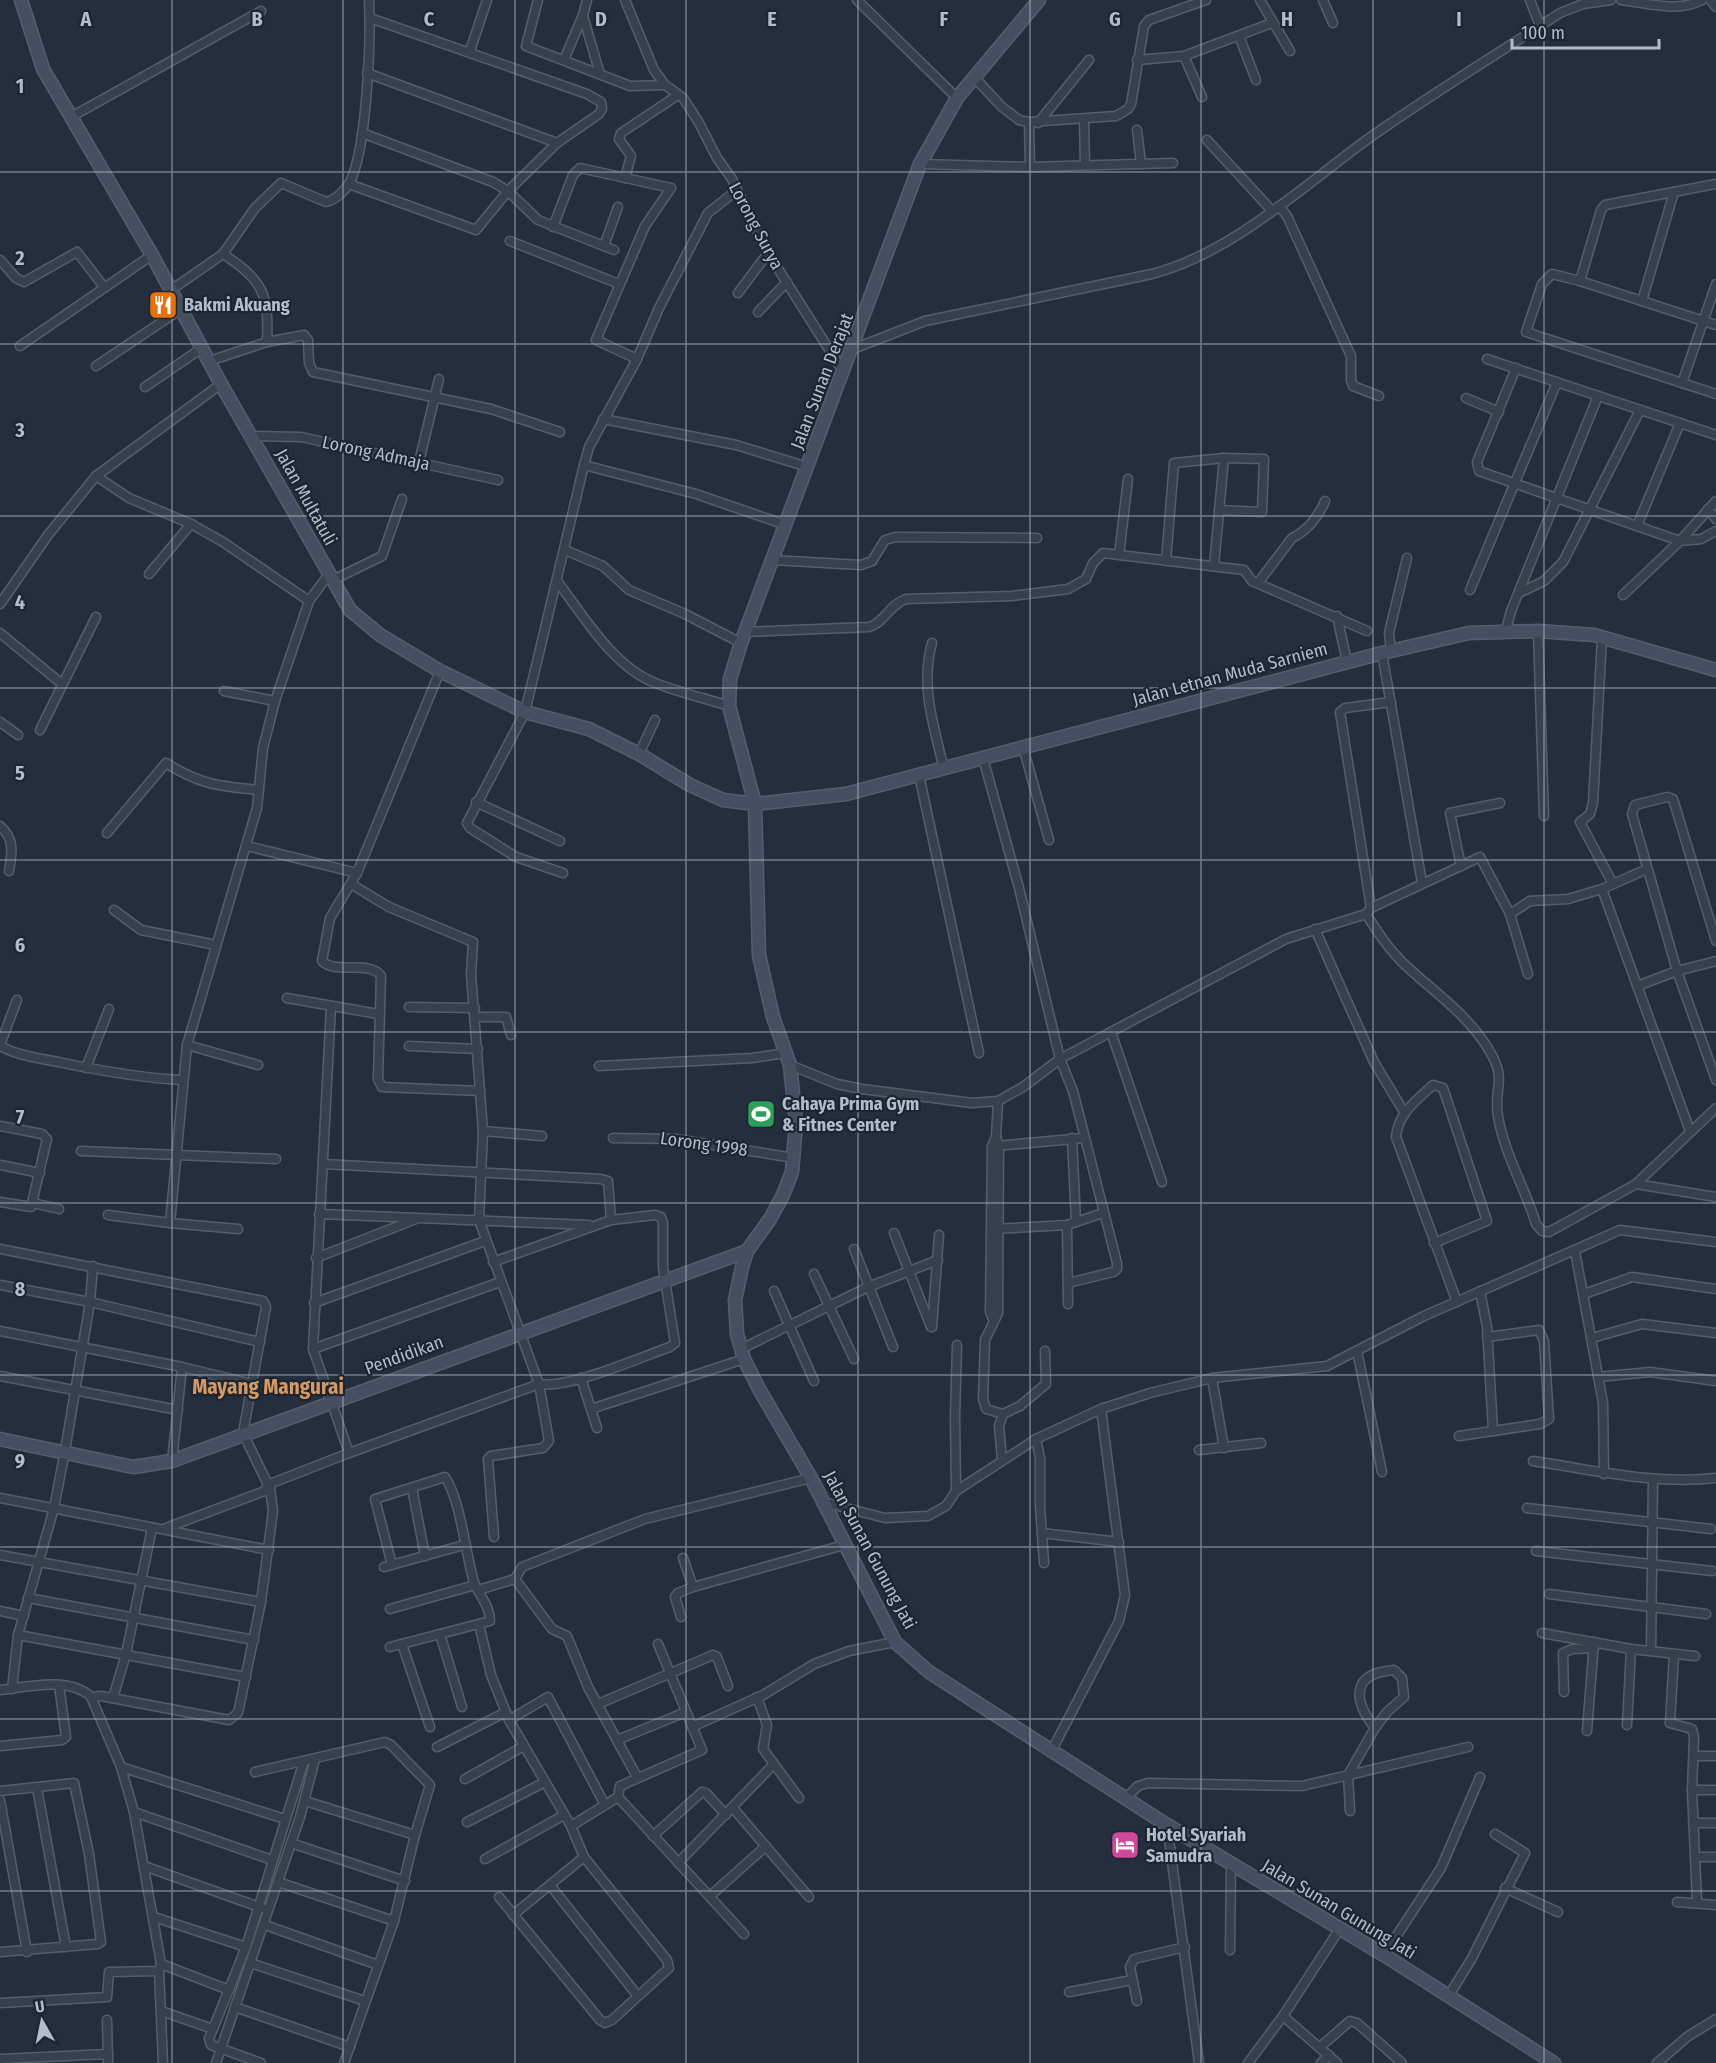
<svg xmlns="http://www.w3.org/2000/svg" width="1716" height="2063" viewBox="0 0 1716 2063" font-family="'Fira Sans Condensed',sans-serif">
<rect width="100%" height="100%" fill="#242e3e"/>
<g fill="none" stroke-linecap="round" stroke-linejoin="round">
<g stroke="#565e6c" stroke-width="11">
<g id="street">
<polyline points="538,0 526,46 630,86 665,85"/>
<polyline points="625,0 654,70 665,85 683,98 698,121 717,158 732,179 768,253 844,373"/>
<polyline points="857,0 957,98"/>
<polyline points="1260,0 1290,51"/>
<polyline points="1323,0 1333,23"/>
<polyline points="1530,0 1540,26"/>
<path d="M1621,0C1647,3 1678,13 1702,0"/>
<polyline points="1710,0 1716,7"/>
<polyline points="583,16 600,74"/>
<polyline points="1239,36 1256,80"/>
<polyline points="470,51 487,0"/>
<polyline points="1184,56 1202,97"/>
<polyline points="564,60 583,15 587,0"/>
<polyline points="1137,60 1184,56 1272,23"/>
<polyline points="367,73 557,143"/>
<polyline points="974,77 1002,107 1019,120 1029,122 1116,116 1128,109 1131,104 1144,26 1149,20 1206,0"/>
<polyline points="71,117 261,11"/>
<polyline points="1084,120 1085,164"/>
<polyline points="1029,122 1030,167"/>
<polyline points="1038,123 1089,60"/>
<polyline points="1137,130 1141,164"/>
<polyline points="362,133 493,182 508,191 538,220 614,250"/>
<polyline points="1207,140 1272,211"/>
<polyline points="920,164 1030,167 1173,163"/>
<polyline points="625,178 631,156 619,139 621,133 678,95"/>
<polyline points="349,184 476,230 508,191 557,143 599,114 602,109 601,102 587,94 370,18"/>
<polyline points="737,190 708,213 659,308 637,359 589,447 584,465 696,494 786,525"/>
<polyline points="1279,206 1287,216 1351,356 1351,380 1353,386 1379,396"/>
<polyline points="553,227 573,175 580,168 671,188"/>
<polyline points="510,241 619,284"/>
<polyline points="604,246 618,207"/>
<path d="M223,254C264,281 269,295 267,342"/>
<polyline points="0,260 16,278 24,282 77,252 104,287"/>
<polyline points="1580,281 1601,210 1605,205 1716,184"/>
<path d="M171,290L223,254L255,208L281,183L326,202C335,200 345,191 350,182C367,148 371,40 369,0"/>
<polyline points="738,293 768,253"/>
<polyline points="1642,301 1674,192"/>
<polyline points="758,312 787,282"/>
<polyline points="1716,325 1580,281 1552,274 1542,284 1526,332 1716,394"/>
<polyline points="20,346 152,255"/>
<path d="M853,349L925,321L1152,274C1233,253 1305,184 1372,136C1433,93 1497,54 1560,13L1583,4L1611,0"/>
<polyline points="637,359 596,340 645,226 671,188"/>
<polyline points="1487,359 1716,435"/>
<polyline points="209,361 267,342 304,335 308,340 309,363 313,372 491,409 560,432"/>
<polyline points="96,366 181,309"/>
<polyline points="1516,368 1477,462 1479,471 1680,541 1701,539 1716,531"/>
<polyline points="1682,383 1716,284"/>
<polyline points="145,387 202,348"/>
<polyline points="1466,398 1499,412"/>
<polyline points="603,419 736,445 808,467"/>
<polyline points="252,436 301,437 498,480"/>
<polyline points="419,462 439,379"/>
<polyline points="96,476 129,498 191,524 223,542 309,601"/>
<polyline points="1708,509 1716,519"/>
<polyline points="1637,526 1680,423"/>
<polyline points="565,550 603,566 629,590 685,614 741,643"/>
<polyline points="1119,555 1128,479"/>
<polyline points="772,560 861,565 872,561 885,540 896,537 1037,538"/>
<polyline points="1166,561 1174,463 1224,458 1264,459 1262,512 1219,510"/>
<polyline points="1214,566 1224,458"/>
<polyline points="149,574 191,524"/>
<polyline points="333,580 382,556 402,499"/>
<path d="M557,581C583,615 612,665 653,682C677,692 704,698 729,706"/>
<path d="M1258,583L1292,538C1307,531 1319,516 1325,501"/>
<polyline points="1470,590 1557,382"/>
<polyline points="1519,593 1544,581 1563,562 1640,410"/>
<polyline points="1623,595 1680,541 1716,501"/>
<polyline points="0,604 48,535 96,476 221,384"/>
<polyline points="1337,616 1347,662"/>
<polyline points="1506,630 1511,611 1598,396"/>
<polyline points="1538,631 1544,816"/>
<path d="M745,632L869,627C884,623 890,604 906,599L1012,596L1068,589L1086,579L1093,563L1103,553L1244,570L1252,581L1367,631"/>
<polyline points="0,633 62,684"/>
<polyline points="1602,637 1593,803 1590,814 1580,822 1613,884"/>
<path d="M932,643C920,686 934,727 944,769"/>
<polyline points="1391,651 1389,633 1407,558"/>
<polyline points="1382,653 1422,883"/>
<path d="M440,671L357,873L330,918L322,961C335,975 369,959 381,976L378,1079L382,1087L480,1091"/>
<polyline points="224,691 275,701"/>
<polyline points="0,722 18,735"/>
<polyline points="40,730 96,617"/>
<polyline points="1023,747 1049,840"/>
<polyline points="639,754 655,720"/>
<polyline points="983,758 1019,888 1060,1059 1073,1091 1117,1263 1117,1269 1113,1272 1068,1283"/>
<polyline points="919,775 979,1053"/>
<polyline points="476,802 560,841"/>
<path d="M0,826C15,839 12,853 9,871"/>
<path d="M107,833L166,763C201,785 219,786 259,790"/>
<polyline points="247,846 357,873"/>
<polyline points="1461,866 1450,813 1500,803"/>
<polyline points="563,873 516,857 470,828 467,823 525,712 584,465"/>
<polyline points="351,884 389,907 473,942 471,974 483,1131 479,1220 539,1384 549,1441 543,1448 491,1456 488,1459 494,1537"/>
<polyline points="1602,889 1690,1131"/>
<polyline points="1371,908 1340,712 1345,708 1391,702"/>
<polyline points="114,910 141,930 216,945"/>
<path d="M1366,914C1377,931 1387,947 1402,962C1431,990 1468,1014 1489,1050C1508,1081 1493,1087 1498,1116C1504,1153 1525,1188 1536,1224L1542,1231L1549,1232L1636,1184L1716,1108"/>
<polyline points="1510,914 1528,974"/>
<polyline points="1315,929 1374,1062 1404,1112"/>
<polyline points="1716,941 1673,799 1667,797 1635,805 1632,814 1677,971 1716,961"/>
<polyline points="1637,986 1677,971 1716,1080"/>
<polyline points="287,998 378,1014"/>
<path d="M331,1006L313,1349L349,1453L539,1384C569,1389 638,1358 670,1347L675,1343L663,1267V1223L661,1217L655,1215L611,1220L493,1262"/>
<polyline points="409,1007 475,1008"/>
<polyline points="476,1017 506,1017 511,1035"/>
<polyline points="1111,1032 1162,1182"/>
<polyline points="0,1045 17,1000"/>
<polyline points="187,1045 258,1065"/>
<path d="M0,1046C21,1057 40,1058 63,1063C102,1071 141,1078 182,1080"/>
<polyline points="409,1046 478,1049"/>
<polyline points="790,1065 837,1084 862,1089 972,1103 998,1101 1023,1087 1060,1059 1286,939 1366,914 1371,908 1480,857 1510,914 1530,901 1568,899 1602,889 1647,869"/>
<polyline points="599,1066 752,1058 786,1053"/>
<polyline points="86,1068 109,1009"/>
<polyline points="0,1126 42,1134 47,1139 31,1207 0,1202"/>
<polyline points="483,1131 542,1136"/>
<polyline points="996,1137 999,1146 998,1313 985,1340 983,1399 986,1409 1003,1414 1020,1406 1046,1384 1045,1351"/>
<polyline points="613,1138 676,1139 794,1158"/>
<polyline points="1072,1138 1076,1222"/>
<polyline points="995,1146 1084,1138"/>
<polyline points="81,1151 276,1159"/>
<polyline points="323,1164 601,1179 608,1181 611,1220"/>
<polyline points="0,1165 40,1173"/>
<polyline points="1636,1184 1716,1197"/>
<polyline points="33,1203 59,1209"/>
<polyline points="319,1214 589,1225"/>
<polyline points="108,1215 170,1223"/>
<polyline points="1067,1225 1068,1304"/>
<polyline points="238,1229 170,1223 187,1045 257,808 263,748 275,701 309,601 329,574"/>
<polyline points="995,1229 1067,1225 1103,1213"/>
<polyline points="894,1233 931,1327"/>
<path d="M1434,1243L1487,1221L1443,1088L1433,1085C1417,1100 1398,1113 1396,1137L1457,1302"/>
<polyline points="0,1249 263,1301 266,1307 243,1433 270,1489 273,1511 261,1602 238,1713 229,1720 101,1696 91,1697"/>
<polyline points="854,1249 893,1347"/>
<polyline points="1575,1251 1603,1403 1604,1474"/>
<polyline points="316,1258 416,1219"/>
<polyline points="814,1274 854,1359"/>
<polyline points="0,1285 90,1302 260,1342"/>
<polyline points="774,1291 814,1381"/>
<polyline points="1480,1291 1487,1327 1493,1431"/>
<polyline points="1584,1294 1632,1277 1716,1289"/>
<polyline points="314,1303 485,1241"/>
<polyline points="993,1319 990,1312 992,1146 996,1137 998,1101"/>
<polyline points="932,1327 939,1235"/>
<polyline points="0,1331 182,1367 252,1384"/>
<polyline points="1592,1338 1642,1324 1716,1333"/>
<polyline points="313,1349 500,1282"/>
<polyline points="741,1349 868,1287 938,1260"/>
<polyline points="1357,1351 1382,1472"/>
<polyline points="0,1376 178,1410"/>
<polyline points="1598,1377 1650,1372 1716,1381"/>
<polyline points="581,1378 597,1428"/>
<polyline points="1212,1378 1224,1448"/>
<polyline points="591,1409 744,1359"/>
<polyline points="1459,1436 1540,1424 1549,1419 1544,1341 1539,1330 1487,1337"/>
<polyline points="1036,1439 1040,1458 1040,1506 1044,1563"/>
<polyline points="1199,1450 1261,1443"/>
<polyline points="1002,1460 999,1426 1003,1414"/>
<polyline points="172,1461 182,1367"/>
<path d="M1533,1461C1594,1470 1654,1485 1716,1478"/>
<polyline points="267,1485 349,1453"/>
<polyline points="412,1488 425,1556"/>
<polyline points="956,1491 955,1416 957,1345"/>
<polyline points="0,1498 269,1550"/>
<polyline points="823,1502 885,1518 928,1516 946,1506 956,1491 1036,1439 1101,1409 1150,1393 1212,1378 1327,1366 1424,1316 1620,1230 1716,1242"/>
<polyline points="1527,1508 1711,1529"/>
<polyline points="166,1528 270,1489"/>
<polyline points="1042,1533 1119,1542"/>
<polyline points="1536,1551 1712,1571"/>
<polyline points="0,1555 261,1602"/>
<polyline points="683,1558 693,1587 844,1545"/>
<polyline points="384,1567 464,1545"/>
<polyline points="515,1579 552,1629 567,1636 588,1687 637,1777"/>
<polyline points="478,1590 515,1579 522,1567 645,1519 811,1478"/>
<polyline points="1549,1594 1706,1614"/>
<polyline points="28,1598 254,1640"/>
<polyline points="390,1609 475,1585"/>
<polyline points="0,1611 24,1616"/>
<polyline points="681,1617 675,1597 678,1593 693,1587"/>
<polyline points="479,1624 491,1675 509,1720 571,1826 584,1857 667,1960 669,1968 612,2020 605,2023 600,2020 499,1897"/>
<polyline points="1542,1633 1631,1649 1695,1656"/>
<polyline points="440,1634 462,1707"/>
<polyline points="18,1635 246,1677"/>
<polyline points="402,1644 430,1727"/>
<polyline points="658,1644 702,1750 620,1786 618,1797 744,1934"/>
<path d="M390,1647L490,1621C490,1606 479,1595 474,1582C465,1552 461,1501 445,1477L375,1499L392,1565"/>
<polyline points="1651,1651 1653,1479"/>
<polyline points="1674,1655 1670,1723 1692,1729 1694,1737 1692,1790 1697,1902"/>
<polyline points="12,1689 18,1635 54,1508 65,1451 90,1302 93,1266"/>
<path d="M0,1690C27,1687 70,1676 91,1697L121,1767L134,1812L161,1964L159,1971L109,1972L107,1997L0,2003"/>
<polyline points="1564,1692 1563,1653 1573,1649 1594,1648"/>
<polyline points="757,1697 767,1725 763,1749 799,1798"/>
<polyline points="113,1698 126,1654 152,1528"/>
<polyline points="598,1704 713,1655 717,1657 728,1686"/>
<polyline points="509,1720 548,1697 605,1805"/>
<polyline points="1627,1725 1631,1649"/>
<polyline points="692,1727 763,1695 814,1664 849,1651 895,1642"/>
<polyline points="1587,1731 1594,1642"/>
<polyline points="617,1740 686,1712"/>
<polyline points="0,1746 62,1740 66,1737 59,1685"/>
<polyline points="437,1747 506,1712"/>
<polyline points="1052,1750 1119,1621 1125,1595 1101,1409"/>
<polyline points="1694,1756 1716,1756"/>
<polyline points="121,1767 285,1819"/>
<polyline points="255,1772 385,1742 391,1745 430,1785 415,1835 394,1921 344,2063"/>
<polyline points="465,1779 524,1746"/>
<polyline points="37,1788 66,1947"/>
<polyline points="1692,1790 1716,1790"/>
<polyline points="0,1791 74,1783 89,1854 101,1942 98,1944 0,1952"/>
<polyline points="1126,1798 1138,1786 1148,1783 1302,1786 1468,1747"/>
<polyline points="0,1800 27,1952"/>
<polyline points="305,1801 415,1835"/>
<polyline points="733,1808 809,1897"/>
<path d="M1350,1811L1348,1775L1375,1728C1352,1699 1352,1673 1394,1670L1402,1678L1404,1697L1387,1712L1375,1728"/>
<polyline points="134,1812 272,1860"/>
<polyline points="467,1822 545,1782"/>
<polyline points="1693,1823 1716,1823"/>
<polyline points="1167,1825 1199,2063"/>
<polyline points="571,1826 618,1797"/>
<polyline points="653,1836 702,1792 706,1793 726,1815"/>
<polyline points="291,1843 405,1881"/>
<polyline points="1695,1857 1716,1857"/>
<polyline points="485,1859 564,1815"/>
<polyline points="678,1863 774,1764"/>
<polyline points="144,1866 262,1908"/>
<polyline points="278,1882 394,1921"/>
<polyline points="550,1885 637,1995"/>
<polyline points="1505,1888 1558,1912"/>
<polyline points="710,1896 766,1846"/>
<polyline points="1677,1902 1716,1905"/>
<polyline points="513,1915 584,1857"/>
<polyline points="154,1917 246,1947"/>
<polyline points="265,1925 378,1965"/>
<polyline points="1230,1950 1231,1864"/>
<polyline points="1384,1955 1441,1868 1480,1777"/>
<polyline points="250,1963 365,2001"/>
<polyline points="161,1964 229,1990"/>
<polyline points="159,1971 163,2063"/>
<polyline points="1069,1992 1132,1980"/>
<polyline points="1448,1997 1472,1958 1525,1853 1495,1834"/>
<polyline points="1137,2001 1130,1967 1134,1959 1185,1947"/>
<polyline points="235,2007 350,2047"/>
<polyline points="161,2011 213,2029 209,2038 211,2045 261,2063"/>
<polyline points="1283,2016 1337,2063"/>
<polyline points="107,2020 108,2063"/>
<polyline points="213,2029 246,1947 304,1761"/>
<polyline points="1320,2047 1350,2021 1357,2023 1402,2063"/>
<polyline points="0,2059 108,2054"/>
<polyline points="216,2063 300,1817 315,1759"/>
<polyline points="1248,2063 1283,2016 1339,1930"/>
<polyline points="1321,2063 1329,2055"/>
<polyline points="1657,2063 1687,2037 1716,2019"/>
</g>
</g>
<g stroke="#565e6c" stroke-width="15">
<g id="secondary">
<polyline points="21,0 43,69 152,255 221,384 350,610 380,635 440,671 525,712 589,729 639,754 690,785 723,800 755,804 846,794 1382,653 1469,633 1538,631 1594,635 1716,670"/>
<polyline points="1039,0 957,98 920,164 741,643 730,679 729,706 755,804 759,955 773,1017 790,1065 796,1123 792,1172 783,1195 770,1219 747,1251 742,1267 735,1300 737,1334 744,1359 759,1389 811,1478 895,1642 929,1672 1167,1825 1384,1955 1554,2063"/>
<polyline points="0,1439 133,1467 172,1461 747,1251"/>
</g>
</g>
<use href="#street" stroke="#38404e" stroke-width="8"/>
<use href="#secondary" stroke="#464f61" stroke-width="12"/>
</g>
<path fill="none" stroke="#b4bbc9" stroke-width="1.5" stroke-opacity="0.55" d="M172,0V2063M343,0V2063M515,0V2063M686,0V2063M858,0V2063M1030,0V2063M1201,0V2063M1373,0V2063M1544,0V2063M0,172H1716M0,344H1716M0,516H1716M0,688H1716M0,860H1716M0,1032H1716M0,1203H1716M0,1375H1716M0,1547H1716M0,1719H1716M0,1891H1716"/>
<defs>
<g id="restaurant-square" transform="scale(1.5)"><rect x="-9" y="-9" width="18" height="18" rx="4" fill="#e8710a" stroke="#1d2533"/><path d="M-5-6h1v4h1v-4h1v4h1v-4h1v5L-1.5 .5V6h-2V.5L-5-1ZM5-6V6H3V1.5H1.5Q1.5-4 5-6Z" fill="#fff"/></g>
<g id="stadium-square" transform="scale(1.5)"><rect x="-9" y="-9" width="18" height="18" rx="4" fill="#2e9e5b" stroke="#1d2533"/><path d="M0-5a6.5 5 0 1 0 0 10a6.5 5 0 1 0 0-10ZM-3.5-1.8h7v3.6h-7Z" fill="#fff"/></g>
<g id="hotel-square" transform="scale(1.5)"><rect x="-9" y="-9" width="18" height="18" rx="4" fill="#d1479c" stroke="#1d2533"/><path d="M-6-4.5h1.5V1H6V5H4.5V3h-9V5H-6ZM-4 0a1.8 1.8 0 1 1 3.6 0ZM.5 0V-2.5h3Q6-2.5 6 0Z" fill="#fff"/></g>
</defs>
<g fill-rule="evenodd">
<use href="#restaurant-square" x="163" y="305"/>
<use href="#stadium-square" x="761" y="1114"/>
<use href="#hotel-square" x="1125" y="1845"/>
</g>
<g text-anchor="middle" stroke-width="4.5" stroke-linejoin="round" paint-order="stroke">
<g font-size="18" fill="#b4bbc9" stroke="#1d2533">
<text transform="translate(756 226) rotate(62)" y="6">Lorong Surya</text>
<text transform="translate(822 381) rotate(-69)" y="6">Jalan Sunan Derajat</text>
<text transform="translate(376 453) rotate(12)" y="6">Lorong Admaja</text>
<text transform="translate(306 497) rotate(61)" y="6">Jalan Multatuli</text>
<text transform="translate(1230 674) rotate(-15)" y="6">Jalan Letnan Muda Sarniem</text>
<text transform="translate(704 1144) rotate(8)" y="6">Lorong 1998</text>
<text transform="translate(404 1355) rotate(-20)" y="6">Pendidikan</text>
<text transform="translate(870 1550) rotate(62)" y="6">Jalan Sunan Gunung Jati</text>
<text transform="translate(1339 1909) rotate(31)" y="6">Jalan Sunan Gunung Jati</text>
</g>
<g font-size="18" font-weight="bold" fill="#b4bbc9" stroke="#1d2533" text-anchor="start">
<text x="184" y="311">Bakmi Akuang</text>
<text x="782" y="1110">Cahaya Prima Gym<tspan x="782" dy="21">&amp; Fitnes Center</tspan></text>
<text x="1146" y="1841">Hotel Syariah<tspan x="1146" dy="21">Samudra</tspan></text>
</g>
<g font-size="21" font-weight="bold" fill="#d59963" stroke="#1d2533">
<text x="268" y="1394">Mayang Mangurai</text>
</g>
</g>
<g font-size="20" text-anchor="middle" font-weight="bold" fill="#b4bbc9" stroke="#1d2533" stroke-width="4.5" stroke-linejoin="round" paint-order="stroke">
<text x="86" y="26">A</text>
<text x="257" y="26">B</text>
<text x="429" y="26">C</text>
<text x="601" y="26">D</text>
<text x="772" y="26">E</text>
<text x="944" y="26">F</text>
<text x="1115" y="26">G</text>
<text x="1287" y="26">H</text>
<text x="1459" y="26">I</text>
<text x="20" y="93">1</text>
<text x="20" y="265">2</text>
<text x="20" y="437">3</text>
<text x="20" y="609">4</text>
<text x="20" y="780">5</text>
<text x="20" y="952">6</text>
<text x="20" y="1124">7</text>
<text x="20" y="1296">8</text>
<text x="20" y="1468">9</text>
</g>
<g transform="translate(42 2021) rotate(351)" stroke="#1d2533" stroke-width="4.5" paint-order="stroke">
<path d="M0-4.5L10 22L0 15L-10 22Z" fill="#b4bbc9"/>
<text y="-9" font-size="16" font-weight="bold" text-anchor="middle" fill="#b4bbc9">U</text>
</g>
<path d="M1512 39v9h147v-9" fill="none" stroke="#b4bbc9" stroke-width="3"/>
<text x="1521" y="39" font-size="18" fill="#b4bbc9" stroke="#1d2533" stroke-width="4.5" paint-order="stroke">100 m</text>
</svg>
